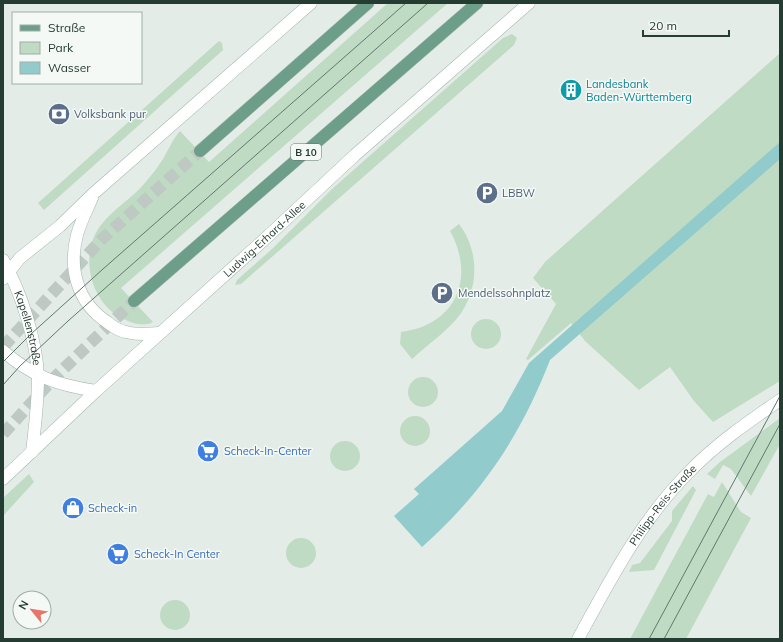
<svg xmlns="http://www.w3.org/2000/svg" width="783" height="642" viewBox="0 0 783 642" font-family="Mulish,sans-serif">
<rect width="100%" height="100%" fill="#e4ece8"/>
<g fill="#bfdbc3">
<path d="M388,3H448L121,288L153,322C142,328 128,322 118,316C89,298 80,254 100,226C113,209 131,199 144,184C149,178 155,171 159,165C167,154 171,141 180,131L209,162Z"/>
<polygon points="512,34 517,38 514,45 241,284 235,285 237,280 272,249 332,189 503,38"/>
<polygon points="219,41 222,43 223,50 44,210 38,203"/>
<polygon points="780,53 780,381 713,422 694,401 670,367 639,390 585,341 571,323 528,360 526,359 556,304 533,278 545,262"/>
<path d="M459,224C482,254 479,298 451,325C439,337 425,347 412,359L400,344L401,332C456,325 476,278 450,231Z"/>
<circle cx="486" cy="334" r="15"/>
<circle cx="423" cy="392" r="15"/>
<circle cx="415" cy="431" r="15"/>
<polygon points="780,418 780,444 751,496 731,469 723,465 715,479 707,474 720,462"/>
<circle cx="345" cy="456" r="15"/>
<polygon points="29,474 34,482 3,516 3,498"/>
<polygon points="722,482 741,512 751,518 686,639 630,639 708,494 714,497"/>
<polygon points="693,486 696,490 654,570 629,572 632,565 640,563 672,521 672,511"/>
<circle cx="301" cy="553" r="15"/>
<circle cx="175" cy="615" r="15"/>
</g>
<path fill="#92cbcc" d="M780,142V159L550,360C521,435 482,494 422,547L394,516L419,494L414,489L502,411L529,363Z"/>
<g fill="none" stroke-linecap="round" stroke-linejoin="round">
<g stroke="#bec9c4" stroke-width="12" stroke-dasharray="12 6" stroke-linecap="butt">
<polyline points="3,347 102,239 200,151"/>
<polyline points="3,434 54,378 134,301"/>
</g>
<g stroke="#a7b4ae" stroke-width="13">
<g id="minor">
<path id="s1" d="M578,639C610,580 641,520 689,472C716,444 748,422 780,400"/>
</g>
</g>
<g stroke="#a3b7ae" stroke-width="13">
<g id="secondary">
<path d="M92,198C87,210 80,223 77,235C68,269 78,303 107,322C112,326 119,331 126,332C137,335 148,334 160,333"/>
<path id="s2" d="M3,260C21,292 37,341 38,378C38,403 35,427 32,452"/>
<polyline points="3,279 20,258 60,226 94,193 311,3"/>
<path d="M3,351C33,377 58,385 96,391"/>
<path id="s3" d="M3,479L96,391L267,237L355,155L529,3"/>
</g>
</g>
<g stroke="#c2c8c6" stroke-width="13">
<g id="primary">
<polyline points="200,151 368,3"/>
<polyline points="134,301 477,3"/>
</g>
</g>
<use href="#minor" stroke="#fff" stroke-width="12"/>
<use href="#secondary" stroke="#fff" stroke-width="12"/>
<use href="#primary" stroke="#6d9e8a" stroke-width="12"/>
<g stroke="#60786e" stroke-width="1">
<polyline points="3,362 31,334 103,269 406,3"/>
<polyline points="3,385 20,366 68,321 428,3"/>
<polyline points="649,639 780,396"/>
<polyline points="664,639 780,424"/>
</g>
</g>
<defs>
<g id="building-disc" transform="scale(1.15)"><circle r="9.5" fill="#0f9aa8" stroke="#f4f9f6"/><path d="M-4-6H4V6H1V3H-1V6H-4ZM-2.5-4.3h1.7v1.8h-1.7ZM.8-4.3h1.7v1.8H.8ZM-2.5-1h1.7V.8h-1.7ZM.8-1h1.7V.8H.8Z" fill="#fff"/></g>
<g id="bank-disc" transform="scale(1.15)"><circle r="9.5" fill="#5c6f8a" stroke="#f4f9f6"/><path d="M-6-4H6V4H-6ZM0-2.3a2.3 2.3 0 1 0 0 4.6a2.3 2.3 0 1 0 0-4.6Z" fill="#fff"/></g>
<g id="parking-disc" transform="scale(1.15)"><circle r="9.5" fill="#5c6f8a" stroke="#f4f9f6"/><path d="M-3.5-5.5H1a3.5 3.5 0 0 1 0 7H-1V5.5H-3.5ZM-1-3.4V-.6H.8a1.4 1.4 0 0 0 0-2.8Z" fill="#fff"/></g>
<g id="supermarket-disc" transform="scale(1.15)"><circle r="9.5" fill="#3f7fe0" stroke="#f4f9f6"/><path d="M-6-5.5h2.5l.6 2H6L4.5 2H-2.5L-4.4-4H-6ZM-1.5 3.2a1.3 1.3 0 1 0 .1 0ZM3 3.2a1.3 1.3 0 1 0 .1 0Z" fill="#fff"/></g>
<g id="shop-disc" transform="scale(1.15)"><circle r="9.5" fill="#3f7fe0" stroke="#f4f9f6"/><path d="M-5-2.5h2.3a2.7 3.5 0 0 1 5.4 0H5L5.5 6h-11ZM-1.5-2.5h3a1.5 2.3 0 0 0-3 0Z" fill="#fff"/></g>
</defs>
<g fill-rule="evenodd">
<use href="#building-disc" x="571" y="90"/>
<use href="#bank-disc" x="59" y="114"/>
<use href="#parking-disc" x="487" y="193"/>
<use href="#parking-disc" x="442" y="293"/>
<use href="#supermarket-disc" x="208" y="451"/>
<use href="#shop-disc" x="73" y="508"/>
<use href="#supermarket-disc" x="118" y="554"/>
</g>
<g text-anchor="middle" stroke-width="3" stroke-linejoin="round" paint-order="stroke">
<rect fill="#f4f9f6" stroke="#63756e" stroke-width="1" x="291" y="144" width="30" height="16" rx="3"/>
<g font-size="10" font-weight="bold" fill="#253c33">
<text x="306" y="156">B 10</text>
</g>
<g font-size="11" fill="#0d838f" stroke="#f4f9f6" text-anchor="start">
<text x="586" y="88">Landesbank<tspan x="586" dy="13">Baden-Württemberg</tspan></text>
</g>
<g font-size="11" fill="#4e5e75" stroke="#f4f9f6" text-anchor="start">
<text x="74" y="118">Volksbank pur</text>
<text x="502" y="197">LBBW</text>
<text x="458" y="297">Mendelssohnplatz</text>
</g>
<g font-size="11" fill="#253c33" stroke="#f4f9f6">
<text dy="4" stroke="none"><textPath href="#s3" startOffset="355">Ludwig-Erhard-Allee</textPath></text>
<text dy="4" stroke="none"><textPath href="#s2" startOffset="73">Kapellenstraße</textPath></text>
<text dy="4" stroke="none"><textPath href="#s1" startOffset="159">Philipp-Reis-Straße</textPath></text>
</g>
<g font-size="11" fill="#366cbe" stroke="#f4f9f6" text-anchor="start">
<text x="224" y="455">Scheck-In-Center</text>
<text x="88" y="512">Scheck-in</text>
<text x="134" y="558">Scheck-In Center</text>
</g>
</g>
<rect width="783" height="642" fill="none" stroke="#253c33" stroke-width="8"/>
<rect x="12" y="12" width="130" height="72" fill="#f4f9f6" stroke="#a1ada8"/>
<rect x="20" y="25" width="20" height="6" fill="#6d9e8a" stroke="#a1ada8"/>
<text x="48" y="32" font-size="12" fill="#253c33">Straße</text>
<rect x="20" y="42" width="20" height="12" fill="#bfdbc3" stroke="#a1ada8"/>
<text x="48" y="52" font-size="12" fill="#253c33">Park</text>
<rect x="20" y="62" width="20" height="12" fill="#92cbcc" stroke="#a1ada8"/>
<text x="48" y="72" font-size="12" fill="#253c33">Wasser</text>
<g transform="translate(32 610) rotate(300)"><circle r="19" fill="#f4f9f6" stroke="#a1ada8"/>
<path d="M0-3L7 15L0 10L-7 15Z" fill="#e57669"/>
<text y="-6" font-size="11" font-weight="bold" text-anchor="middle" fill="#253c33">N</text>
</g>
<path d="M643 30v6h86v-6" fill="none" stroke="#253c33" stroke-width="2"/>
<text x="649" y="30" font-size="12" fill="#253c33" stroke="#f4f9f6" stroke-width="3" paint-order="stroke">20 m</text>
</svg>
